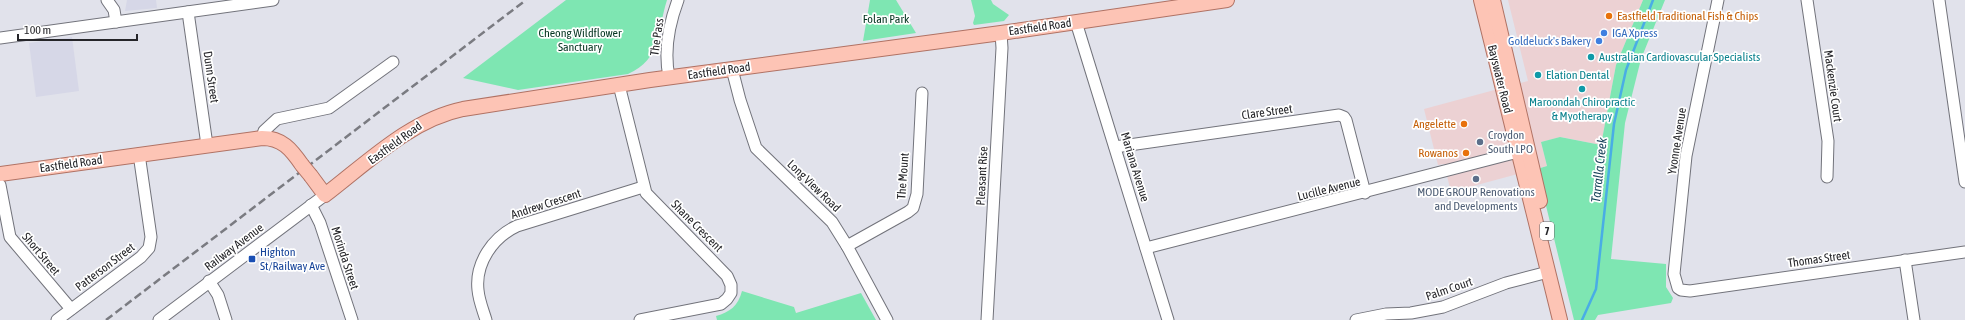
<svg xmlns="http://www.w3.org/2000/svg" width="1965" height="320" font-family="'Asap Condensed',sans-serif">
	<rect width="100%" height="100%" fill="#e1e2eb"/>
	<polygon fill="#ecd1d3" points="1508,0 1643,0 1616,65 1601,145 1561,137 1541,142 1547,166 1451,192 1444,164 1438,165 1424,109 1528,81"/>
	<g fill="#d6d7e7">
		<polygon points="127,0 156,0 157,8 125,11"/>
		<polygon points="72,37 79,91 36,97 29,43"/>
	</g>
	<g fill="#7ee6b2">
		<path d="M566,0H667C657,31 662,59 628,74L518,90L463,78Z"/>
		<polygon points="870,0 896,0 916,33 863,41"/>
		<polygon points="971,0 991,0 993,4 1009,15 1004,21 974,25 973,23 975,16"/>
		<polygon points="1643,0 1665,0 1641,59 1625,123 1611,259 1666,264 1666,287 1673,298 1671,303 1598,315 1595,320 1574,320 1537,169 1547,166 1541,142 1560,137 1601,145 1616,65"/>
		<path d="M742,291L794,307L796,313L861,293L876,320H717L716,316C730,312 738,306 742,291Z"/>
	</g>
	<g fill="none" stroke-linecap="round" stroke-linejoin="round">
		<polyline stroke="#49ade5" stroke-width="2.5" points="1582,320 1596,289 1614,124 1626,70 1653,0"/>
		<defs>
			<g id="minor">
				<polyline points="107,0 114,10 116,22"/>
				<polyline points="1718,0 1686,156 1674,274 1678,288 1681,290 1690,291 1965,252"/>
				<polyline points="1807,0 1828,141 1827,177"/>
				<polyline points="1939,0 1965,182"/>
				<polyline points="188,12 207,145"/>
				<polyline points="1076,22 1168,320"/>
				<polyline points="0,38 273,0"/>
				<polyline points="732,69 740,100 756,148 832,222 847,246 887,320"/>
				<path d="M669,77C664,52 669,24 678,0"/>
				<polyline points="619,85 646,193 727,276 731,285 731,293 727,299 721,304 640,320"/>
				<polyline points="262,138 264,131 277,119 329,108 393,62"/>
				<polyline points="1115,147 1339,115 1344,117 1346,120 1365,193"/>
				<polyline points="0,185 10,237 71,309"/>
				<polyline points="311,205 320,223 352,320"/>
				<polyline points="847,246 908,212 913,208 917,194 922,93"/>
				<polyline points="1146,248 1518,152"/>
				<polyline points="1905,260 1914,320"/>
				<polyline points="209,281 218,295 226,320"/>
				<polyline points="57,320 141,257 149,248 151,237 139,154"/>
				<polyline points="159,320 325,195"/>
				<path d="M486,320C483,310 479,301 478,290C475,263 493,237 517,226L643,187"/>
				<polyline points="987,320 1002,48 1001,33"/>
				<polyline points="1356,320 1386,314 1411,313 1443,307 1506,283 1548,272"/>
			</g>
			<g id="major">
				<polyline points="1481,0 1560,320"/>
				<polyline points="1493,0 1540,201"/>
				<path d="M0,174L262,138C282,138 291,149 302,165"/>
				<path d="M311,176L325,195C367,163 410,120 463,109L650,80L1001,33L1227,0"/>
			</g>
		</defs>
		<use href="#minor" stroke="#72737b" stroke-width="13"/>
		<use href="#major" stroke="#b07264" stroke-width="16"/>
		<use href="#minor" stroke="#fff" stroke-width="11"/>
		<use href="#major" stroke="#fdc4b5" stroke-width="14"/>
		<polyline stroke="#7a7b81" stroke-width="2.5" stroke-dasharray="8 4" stroke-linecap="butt" points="106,320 526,0"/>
		<defs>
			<polyline id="major-bridge" points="302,165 311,176"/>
		</defs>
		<use href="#major-bridge" stroke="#b07264" stroke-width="16" stroke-linecap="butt"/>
		<use href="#major-bridge" stroke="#fdc4b5" stroke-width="14"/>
	</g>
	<g fill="#e8710a" stroke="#fff" stroke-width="1.5">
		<circle cx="1609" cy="16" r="4"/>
		<circle cx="1464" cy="124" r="4"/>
		<circle cx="1466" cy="153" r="4"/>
	</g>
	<g fill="#3f7fe0" stroke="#fff" stroke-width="1.5">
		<circle cx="1604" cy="33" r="4"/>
		<circle cx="1599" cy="41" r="4"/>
	</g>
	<g fill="#0f9aa8" stroke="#fff" stroke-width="1.5">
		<circle cx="1591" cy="57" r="4"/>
		<circle cx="1538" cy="75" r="4"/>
		<circle cx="1582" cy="89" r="4"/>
	</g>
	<g fill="#5c6f8a" stroke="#fff" stroke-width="1.5">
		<circle cx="1480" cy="142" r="4"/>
		<circle cx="1476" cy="179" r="4"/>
	</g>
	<rect fill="#1a4fb4" stroke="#fff" stroke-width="1.5" x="248" y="255" width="8" height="8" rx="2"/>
	<g text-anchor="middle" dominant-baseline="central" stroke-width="3.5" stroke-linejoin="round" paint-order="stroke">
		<rect fill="#fff" stroke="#666669" stroke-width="1" x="1540" y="222" width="14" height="18" rx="3"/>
		<g font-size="11" font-weight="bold" fill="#252529">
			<text x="1547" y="231">7</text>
		</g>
		<g font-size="12" fill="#c56008" stroke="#fff" text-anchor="end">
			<text x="1617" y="16" text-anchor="start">Eastfield Traditional Fish &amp; Chips</text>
			<text x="1456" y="124">Angelette</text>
			<text x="1458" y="153">Rowanos</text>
		</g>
		<g font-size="12" fill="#053521" stroke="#fff">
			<text x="886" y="19">Folan Park</text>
			<text x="580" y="33">Cheong Wildflower<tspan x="580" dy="14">Sanctuary</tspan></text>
		</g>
		<g font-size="12" fill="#252529" stroke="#fff">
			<text transform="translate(1040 27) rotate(-8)">Eastfield Road</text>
			<text transform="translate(657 37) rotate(-82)">The Pass</text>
			<text transform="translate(719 71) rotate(-8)">Eastfield Road</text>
			<text transform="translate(211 77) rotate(82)">Dunn Street</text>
			<text transform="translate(1500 79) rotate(76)">Bayswater Road</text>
			<text transform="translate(1833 86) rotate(82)">Mackenzie Court</text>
			<text transform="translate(1267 112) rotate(-8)">Clare Street</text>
			<text transform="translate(1677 141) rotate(-81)">Yvonne Avenue</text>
			<text transform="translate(395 143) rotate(-36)">Eastfield Road</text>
			<text transform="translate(71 164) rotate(-8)">Eastfield Road</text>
			<text transform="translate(1135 167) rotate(73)">Mariana Avenue</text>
			<text transform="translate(903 176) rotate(-86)">The Mount</text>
			<text transform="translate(982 176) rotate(-87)">Pleasant Rise</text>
			<text transform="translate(814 186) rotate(44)">Long View Road</text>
			<text transform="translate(1329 189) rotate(-14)">Lucille Avenue</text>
			<text transform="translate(546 204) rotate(-18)">Andrew Crescent</text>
			<text transform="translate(697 226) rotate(45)">Shane Crescent</text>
			<text transform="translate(234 247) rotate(-37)">Railway Avenue</text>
			<text transform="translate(41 254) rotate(50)">Short Street</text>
			<text transform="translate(345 258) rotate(72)">Morinda Street</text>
			<text transform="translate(1819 259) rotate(-8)">Thomas Street</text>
			<text transform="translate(105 267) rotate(-37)">Patterson Street</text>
			<text transform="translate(1449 289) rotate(-19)">Palm Court</text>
		</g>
		<g font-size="12" fill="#366cbe" stroke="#fff" text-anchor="start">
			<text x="1612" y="33">IGA Xpress</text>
			<text x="1591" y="41" text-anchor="end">Goldeluck's Bakery</text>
		</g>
		<g font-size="12" fill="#0d838f" stroke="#fff" text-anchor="start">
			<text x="1599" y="57">Australian Cardiovascular Specialists</text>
			<text x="1546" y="75">Elation Dental</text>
			<text x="1582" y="102" text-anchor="middle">Maroondah Chiropractic<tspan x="1582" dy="14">&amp; Myotherapy</tspan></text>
		</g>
		<g font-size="12" fill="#4e5e75" stroke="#fff" text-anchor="start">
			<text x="1488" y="135">Croydon<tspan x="1488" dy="14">South LPO</tspan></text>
			<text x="1476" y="192" text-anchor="middle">MODE GROUP Renovations<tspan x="1476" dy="14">and Developments</tspan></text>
		</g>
		<g font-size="12" fill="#164399" stroke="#fff" text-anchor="start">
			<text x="260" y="252">Highton<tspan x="260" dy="14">St/Railway Ave</tspan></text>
		</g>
		<g font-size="13" font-style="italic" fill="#19435a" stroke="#fff">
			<text transform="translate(1599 170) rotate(-84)">Tarralla Creek</text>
		</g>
	</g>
	<path d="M18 34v6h119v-6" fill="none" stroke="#252529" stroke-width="2"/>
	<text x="24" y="34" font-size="12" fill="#252529" stroke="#ffffff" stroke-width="3" paint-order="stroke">100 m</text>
</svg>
